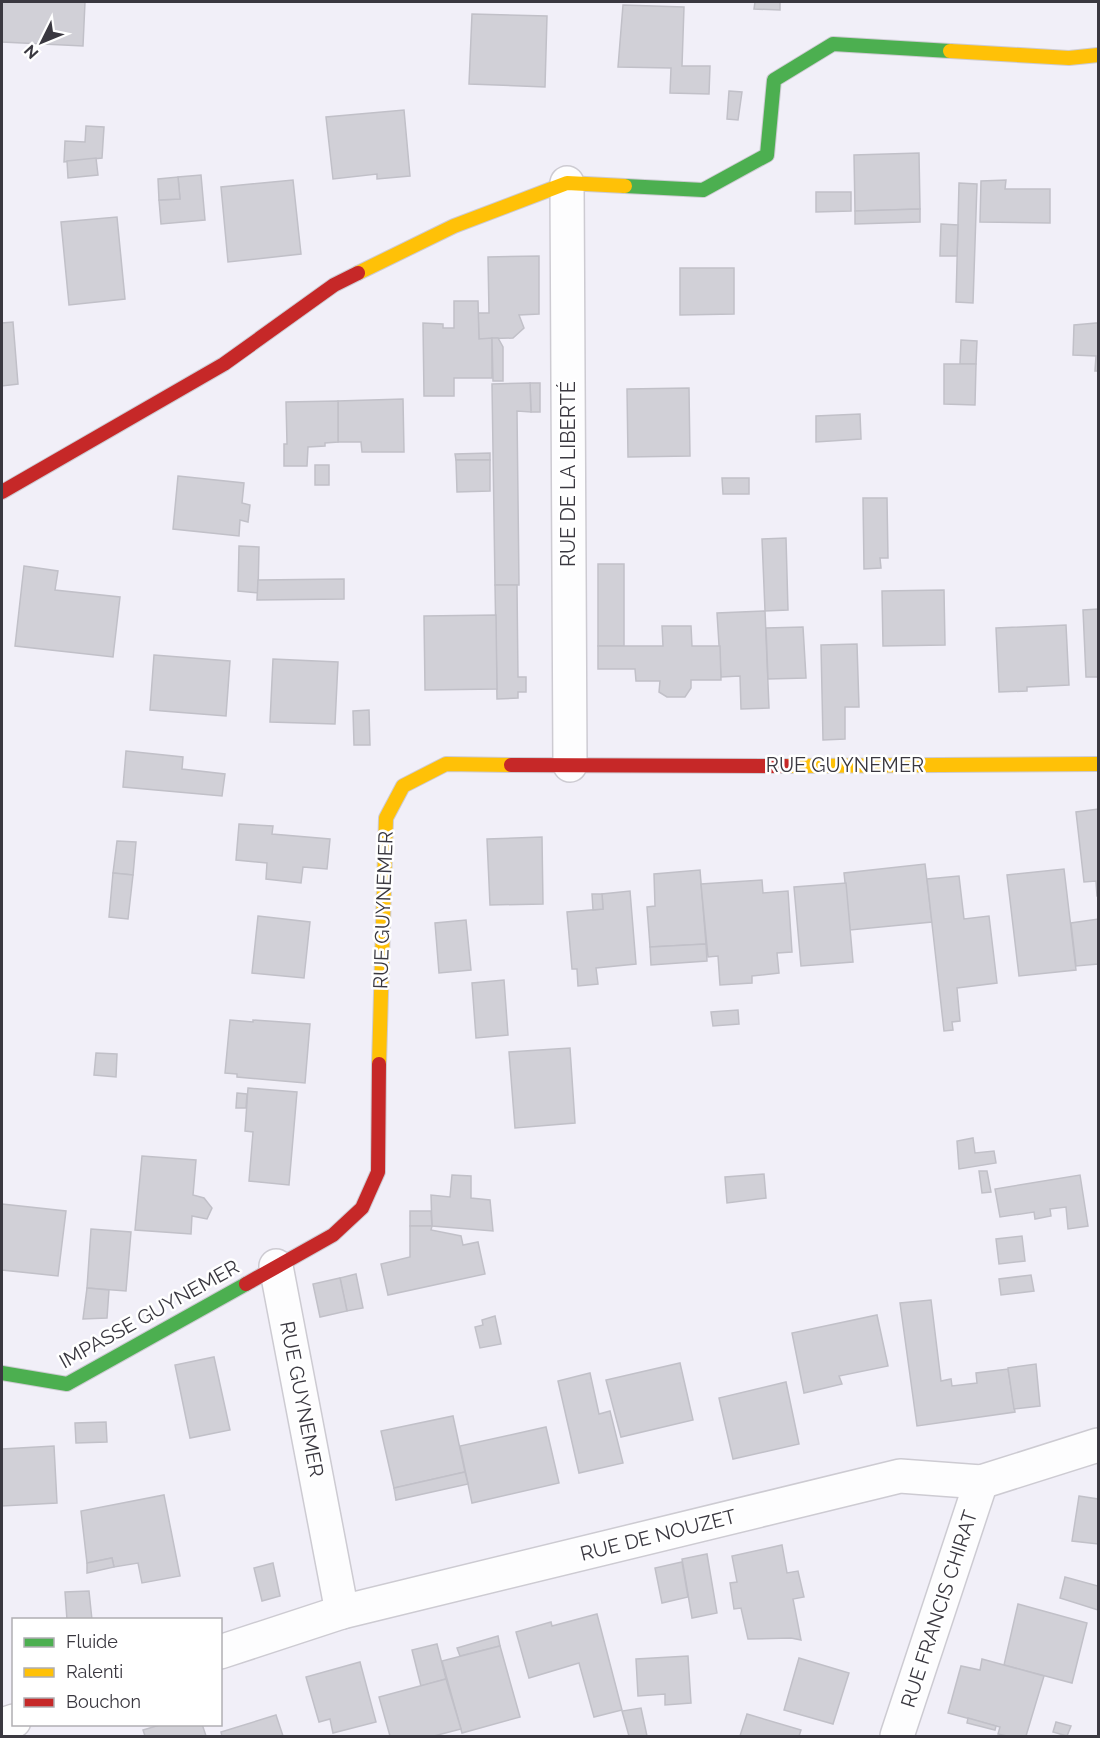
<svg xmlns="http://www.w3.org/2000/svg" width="1100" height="1738" font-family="Raleway,sans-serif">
	<rect width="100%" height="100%" fill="#f1eff8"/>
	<g fill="#d1d0d7" stroke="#c1c0c8" stroke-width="1.5">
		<polygon points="2,2 85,2 83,46 2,42"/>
		<polygon points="755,2 780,2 780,10 754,9"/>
		<polygon points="623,5 684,7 682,66 710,66 709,94 670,93 671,68 618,67"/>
		<polygon points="472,14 547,16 545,87 469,84"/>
		<polygon points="729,91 742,92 738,120 727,119"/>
		<polygon points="404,110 410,176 377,179 377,174 333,179 326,117"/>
		<polygon points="86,126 104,127 102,158 64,162 65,141 85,142"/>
		<polygon points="919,153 920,209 855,211 854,155"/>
		<polygon points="96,158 98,175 68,178 67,161"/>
		<polygon points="201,175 205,220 161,224 159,200 180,199 178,177"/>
		<polygon points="178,177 180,199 159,200 158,179"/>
		<polygon points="293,180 301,254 228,262 221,187"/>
		<polygon points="1006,180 1005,189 1050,189 1050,223 980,222 981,181"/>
		<polygon points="959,183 977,184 973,303 956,302"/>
		<polygon points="816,192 851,192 851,211 816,212"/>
		<polygon points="920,209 920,222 855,224 855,211"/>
		<polygon points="117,217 125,299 69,305 61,222"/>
		<polygon points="941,224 958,225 957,256 940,256"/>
		<polygon points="539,256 539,314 519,315 524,328 513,338 479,339 478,313 489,313 488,257"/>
		<polygon points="680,268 734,268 734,314 680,315"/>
		<polygon points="454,301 478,301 479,339 492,338 492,378 454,378 454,396 424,396 423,323 443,324 443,328 454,328"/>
		<polygon points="13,322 18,384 2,386 2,323"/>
		<polygon points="1096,323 1098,323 1098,371 1095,371 1096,356 1073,355 1074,325"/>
		<polygon points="492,338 498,338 503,347 503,381 493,381"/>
		<polygon points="961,340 977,341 976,364 960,364"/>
		<polygon points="944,364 976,364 975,405 944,404"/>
		<polygon points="530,383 540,383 540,412 531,412"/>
		<polygon points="530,383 531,412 517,411 519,585 495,585 492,384"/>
		<polygon points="689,388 690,456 628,457 627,389"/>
		<polygon points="403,399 404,452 362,452 361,442 338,442 338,401"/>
		<polygon points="338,401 338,442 325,443 325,446 308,447 307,466 284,466 284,444 287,444 286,402"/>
		<polygon points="860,414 861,439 816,442 816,416"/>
		<polygon points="490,453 490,460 456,460 455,454"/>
		<polygon points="456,460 490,460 490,491 457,492"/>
		<rect x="315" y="465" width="14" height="20"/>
		<polygon points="178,476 244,483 242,503 250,505 248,522 240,520 239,536 173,529"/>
		<polygon points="722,478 749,478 749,494 723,494"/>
		<polygon points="863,498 887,498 888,558 880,558 881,568 864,569"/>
		<polygon points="786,538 788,610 765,611 762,539"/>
		<polygon points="239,546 259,547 258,593 238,591"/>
		<rect x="598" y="564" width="26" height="82"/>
		<polygon points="24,566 58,571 55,590 120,597 113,657 15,646"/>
		<polygon points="344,579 344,599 257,600 258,580"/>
		<polygon points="495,585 517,585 518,677 526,677 526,692 518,692 518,698 497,699"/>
		<polygon points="944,590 945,645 883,646 882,591"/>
		<polygon points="1098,609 1098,677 1086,677 1083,610"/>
		<polygon points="765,611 769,708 741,709 740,676 721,677 717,613"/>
		<polygon points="496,615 497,689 425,690 424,616"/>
		<polygon points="1066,625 1069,685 1027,687 1027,691 999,692 996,628"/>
		<polygon points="662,626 691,626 692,646 720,646 721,680 691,680 691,688 685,697 667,697 659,692 660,681 636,681 635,669 598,669 598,646 663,646"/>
		<polygon points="803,627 806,678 768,679 766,628"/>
		<polygon points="857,644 859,707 845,707 845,739 823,740 821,645"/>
		<polygon points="154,655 230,661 226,716 150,710"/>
		<polygon points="273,659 338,662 335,724 270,722"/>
		<polygon points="369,710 370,745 354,745 353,711"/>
		<polygon points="126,751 183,757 182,769 225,774 222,796 123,787"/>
		<polygon points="1098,809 1098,896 1097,896 1096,881 1084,882 1076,812"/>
		<polygon points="239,824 273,826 272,834 330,839 327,869 303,867 301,883 266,879 267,863 236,860"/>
		<polygon points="542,837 543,904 490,905 487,839"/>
		<polygon points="117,841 136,842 133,875 113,873"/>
		<polygon points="925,864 932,922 850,930 844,873"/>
		<polygon points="1064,869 1076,970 1019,976 1007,875"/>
		<polygon points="700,870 706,944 650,947 647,907 655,906 654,874"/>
		<polygon points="113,873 133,875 128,919 109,917"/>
		<polygon points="959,876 964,919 989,916 997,983 957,988 960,1021 952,1022 953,1030 944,1031 927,879"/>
		<polygon points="762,880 763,893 788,891 792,952 777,953 779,973 752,976 752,983 720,985 718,956 708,957 701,884"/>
		<polygon points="846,883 853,962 801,966 794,887"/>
		<polygon points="630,891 636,964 596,968 598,984 578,986 577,969 572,969 567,912 603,909 602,894"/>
		<polygon points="592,894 602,894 603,909 593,910"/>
		<polygon points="258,916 310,922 304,978 252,973"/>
		<polygon points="1098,919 1098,964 1076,966 1071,923"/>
		<polygon points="466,920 471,970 439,973 435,923"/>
		<polygon points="706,944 707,961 651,965 650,947"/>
		<polygon points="504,980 508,1035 476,1038 472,983"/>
		<polygon points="738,1010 739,1024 713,1026 711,1012"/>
		<polygon points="230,1020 253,1022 253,1020 310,1024 305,1083 237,1077 237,1074 225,1073"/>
		<polygon points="570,1048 575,1123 515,1128 509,1052"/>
		<polygon points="96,1053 117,1054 116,1077 94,1075"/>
		<polygon points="248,1088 297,1092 289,1185 249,1181 253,1132 245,1131"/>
		<polygon points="237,1093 247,1094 246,1108 236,1108"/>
		<polygon points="973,1138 975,1153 994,1151 996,1163 959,1169 957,1141"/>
		<polygon points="142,1156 196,1160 193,1195 204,1198 212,1208 207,1219 192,1216 191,1234 135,1230"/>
		<polygon points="979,1171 987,1171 991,1192 982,1193"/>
		<polygon points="764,1174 766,1198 727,1203 725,1177"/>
		<polygon points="452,1175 471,1176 471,1198 490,1200 493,1231 432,1226 431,1195 450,1197"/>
		<polygon points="1080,1175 1088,1226 1068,1229 1066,1207 1050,1209 1051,1216 1035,1219 1034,1212 1000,1217 995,1189"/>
		<polygon points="2,1204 66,1211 58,1276 2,1270"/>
		<polygon points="410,1211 431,1211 432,1226 410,1226"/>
		<polygon points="410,1226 432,1226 431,1230 461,1236 463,1245 478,1242 485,1274 388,1295 381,1264 410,1257"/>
		<polygon points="91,1229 131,1232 126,1291 87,1288"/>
		<polygon points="1022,1236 1025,1261 999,1264 996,1239"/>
		<polygon points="356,1274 363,1308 347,1311 340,1278"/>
		<polygon points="1031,1275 1034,1291 1001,1295 999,1279"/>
		<polygon points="340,1278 347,1311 320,1317 313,1284"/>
		<polygon points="87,1288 109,1290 107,1318 83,1319"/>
		<polygon points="931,1300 941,1381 951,1379 952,1386 977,1383 976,1373 1008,1369 1015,1412 917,1426 900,1303"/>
		<polygon points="877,1315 888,1366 839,1376 842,1384 804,1393 792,1333"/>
		<polygon points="495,1316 501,1344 480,1348 475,1327 483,1325 482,1320"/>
		<polygon points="214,1357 230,1430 190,1438 175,1365"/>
		<polygon points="680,1363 693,1420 621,1437 606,1380"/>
		<polygon points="1036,1364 1040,1406 1014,1409 1008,1368"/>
		<polygon points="590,1373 599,1414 610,1411 623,1463 579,1473 558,1381"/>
		<polygon points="786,1382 799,1444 733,1459 719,1398"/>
		<polygon points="453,1416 465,1472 394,1488 381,1431"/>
		<polygon points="106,1422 107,1442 76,1443 75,1423"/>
		<polygon points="546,1427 559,1483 472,1503 460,1446"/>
		<polygon points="54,1446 57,1503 2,1506 2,1449"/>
		<polygon points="465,1472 468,1484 396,1500 394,1488"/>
		<polygon points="164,1495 180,1576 142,1583 138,1563 114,1567 112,1558 87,1563 81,1511"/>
		<polygon points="1079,1496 1098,1499 1098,1544 1072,1541"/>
		<polygon points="782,1545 787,1573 798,1571 804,1597 793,1599 801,1640 791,1638 748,1639 741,1608 734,1609 730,1583 737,1582 732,1556"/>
		<polygon points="707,1554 717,1613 692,1618 682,1559"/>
		<polygon points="112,1558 114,1567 87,1573 87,1563"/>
		<polygon points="682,1562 688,1597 662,1603 655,1568"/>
		<polygon points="273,1563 280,1596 262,1601 254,1568"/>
		<polygon points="1065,1577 1098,1586 1098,1610 1060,1598"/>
		<polygon points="89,1591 92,1620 67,1620 65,1592"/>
		<polygon points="1018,1604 1087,1623 1072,1683 1004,1665"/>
		<polygon points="597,1614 622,1710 594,1717 579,1663 529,1678 516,1632 551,1622 552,1626"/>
		<polygon points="498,1636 500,1646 460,1656 457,1648"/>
		<polygon points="437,1644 446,1679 421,1686 412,1650"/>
		<polygon points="500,1646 520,1717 462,1733 442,1661"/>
		<polygon points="688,1656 691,1703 665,1705 665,1694 638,1696 636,1659"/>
		<polygon points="799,1658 849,1673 833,1724 784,1710"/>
		<polygon points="982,1659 1044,1676 1026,1736 1007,1736 998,1734 1000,1727 948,1713 961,1666 980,1670"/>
		<polygon points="360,1662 376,1722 333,1733 330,1719 319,1722 306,1677"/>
		<polygon points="446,1679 461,1729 434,1736 390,1736 379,1697"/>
		<polygon points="641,1708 647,1736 629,1736 622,1711"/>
		<polygon points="747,1714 801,1730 799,1736 740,1736"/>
		<polygon points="276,1715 283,1736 222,1736 221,1732"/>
		<polygon points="968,1718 996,1726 995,1730 967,1723"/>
		<polygon points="1056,1722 1071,1726 1067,1736 1053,1732"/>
		<polygon points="163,1724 202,1724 206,1736 145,1736 143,1730"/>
	</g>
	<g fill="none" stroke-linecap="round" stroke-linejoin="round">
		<defs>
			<g id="street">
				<polyline points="567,183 570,765"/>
				<polyline points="276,1266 342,1612"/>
				<polyline points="220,1652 342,1612 900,1476 981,1482 1098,1445"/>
				<polyline points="2,1725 14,1721"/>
				<polyline points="897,1736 981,1482"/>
			</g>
			<g id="fast">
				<polyline points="625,186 703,190 767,155 774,80 833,44 950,51"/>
				<polyline points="2,1373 67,1384 246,1284"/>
			</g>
			<g id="slow">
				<polyline points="950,51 1069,58 1098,55"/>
				<polyline points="358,273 454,226 567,183 625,186"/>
				<polyline points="786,766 1098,764"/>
				<polyline points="379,1064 386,818 403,786 446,764 511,765"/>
			</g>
			<g id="jam">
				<polyline points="2,492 224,364 334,285 358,273"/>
				<polyline points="511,765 786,766"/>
				<polyline points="246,1284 333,1235 362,1208 378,1172 379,1064"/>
			</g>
		</defs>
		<use href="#street" stroke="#cdcbd2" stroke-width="36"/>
		<use href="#fast" stroke="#cdcbd2" stroke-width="16"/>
		<use href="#slow" stroke="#cdcbd2" stroke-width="16"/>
		<use href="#jam" stroke="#cdcbd2" stroke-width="16"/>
		<use href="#street" stroke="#fdfdfe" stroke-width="33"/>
		<use href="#fast" stroke="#4caf50" stroke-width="14"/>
		<use href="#slow" stroke="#ffc107" stroke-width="14"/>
		<use href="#jam" stroke="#c62828" stroke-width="14"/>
	</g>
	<g text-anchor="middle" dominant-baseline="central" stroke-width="5" stroke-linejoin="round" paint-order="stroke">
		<g font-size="20" fill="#3a3840" stroke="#fff">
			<text transform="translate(568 474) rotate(-90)">RUE DE LA LIBERTÉ</text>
			<text x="845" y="765">RUE GUYNEMER</text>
			<text transform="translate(383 910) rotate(-88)">RUE GUYNEMER</text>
			<text transform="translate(149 1314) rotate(-29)">IMPASSE GUYNEMER</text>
			<text transform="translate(302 1399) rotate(79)">RUE GUYNEMER</text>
			<text transform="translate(658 1535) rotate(-14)">RUE DE NOUZET</text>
			<text transform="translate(939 1609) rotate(-72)">RUE FRANCIS CHIRAT</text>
		</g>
	</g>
	<rect width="1100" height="1738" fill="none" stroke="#3a3840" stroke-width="6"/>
	<rect x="12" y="1618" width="210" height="108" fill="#ffffff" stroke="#b0afb3" stroke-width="1.5"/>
	<rect x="24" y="1638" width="30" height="9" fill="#4caf50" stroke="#b0afb3" stroke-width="1.5"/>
	<text x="66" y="1648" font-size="18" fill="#3a3840">Fluide</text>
	<rect x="24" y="1668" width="30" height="9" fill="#ffc107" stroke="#b0afb3" stroke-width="1.5"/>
	<text x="66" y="1678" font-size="18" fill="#3a3840">Ralenti</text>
	<rect x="24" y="1698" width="30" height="9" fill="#c62828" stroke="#b0afb3" stroke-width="1.5"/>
	<text x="66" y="1708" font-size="18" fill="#3a3840">Bouchon</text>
	<g transform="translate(42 42) rotate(227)" stroke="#ffffff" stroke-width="4.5" paint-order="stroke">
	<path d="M0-4.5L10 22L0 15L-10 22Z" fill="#3a3840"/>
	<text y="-9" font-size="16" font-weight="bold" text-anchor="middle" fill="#3a3840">N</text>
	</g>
</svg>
